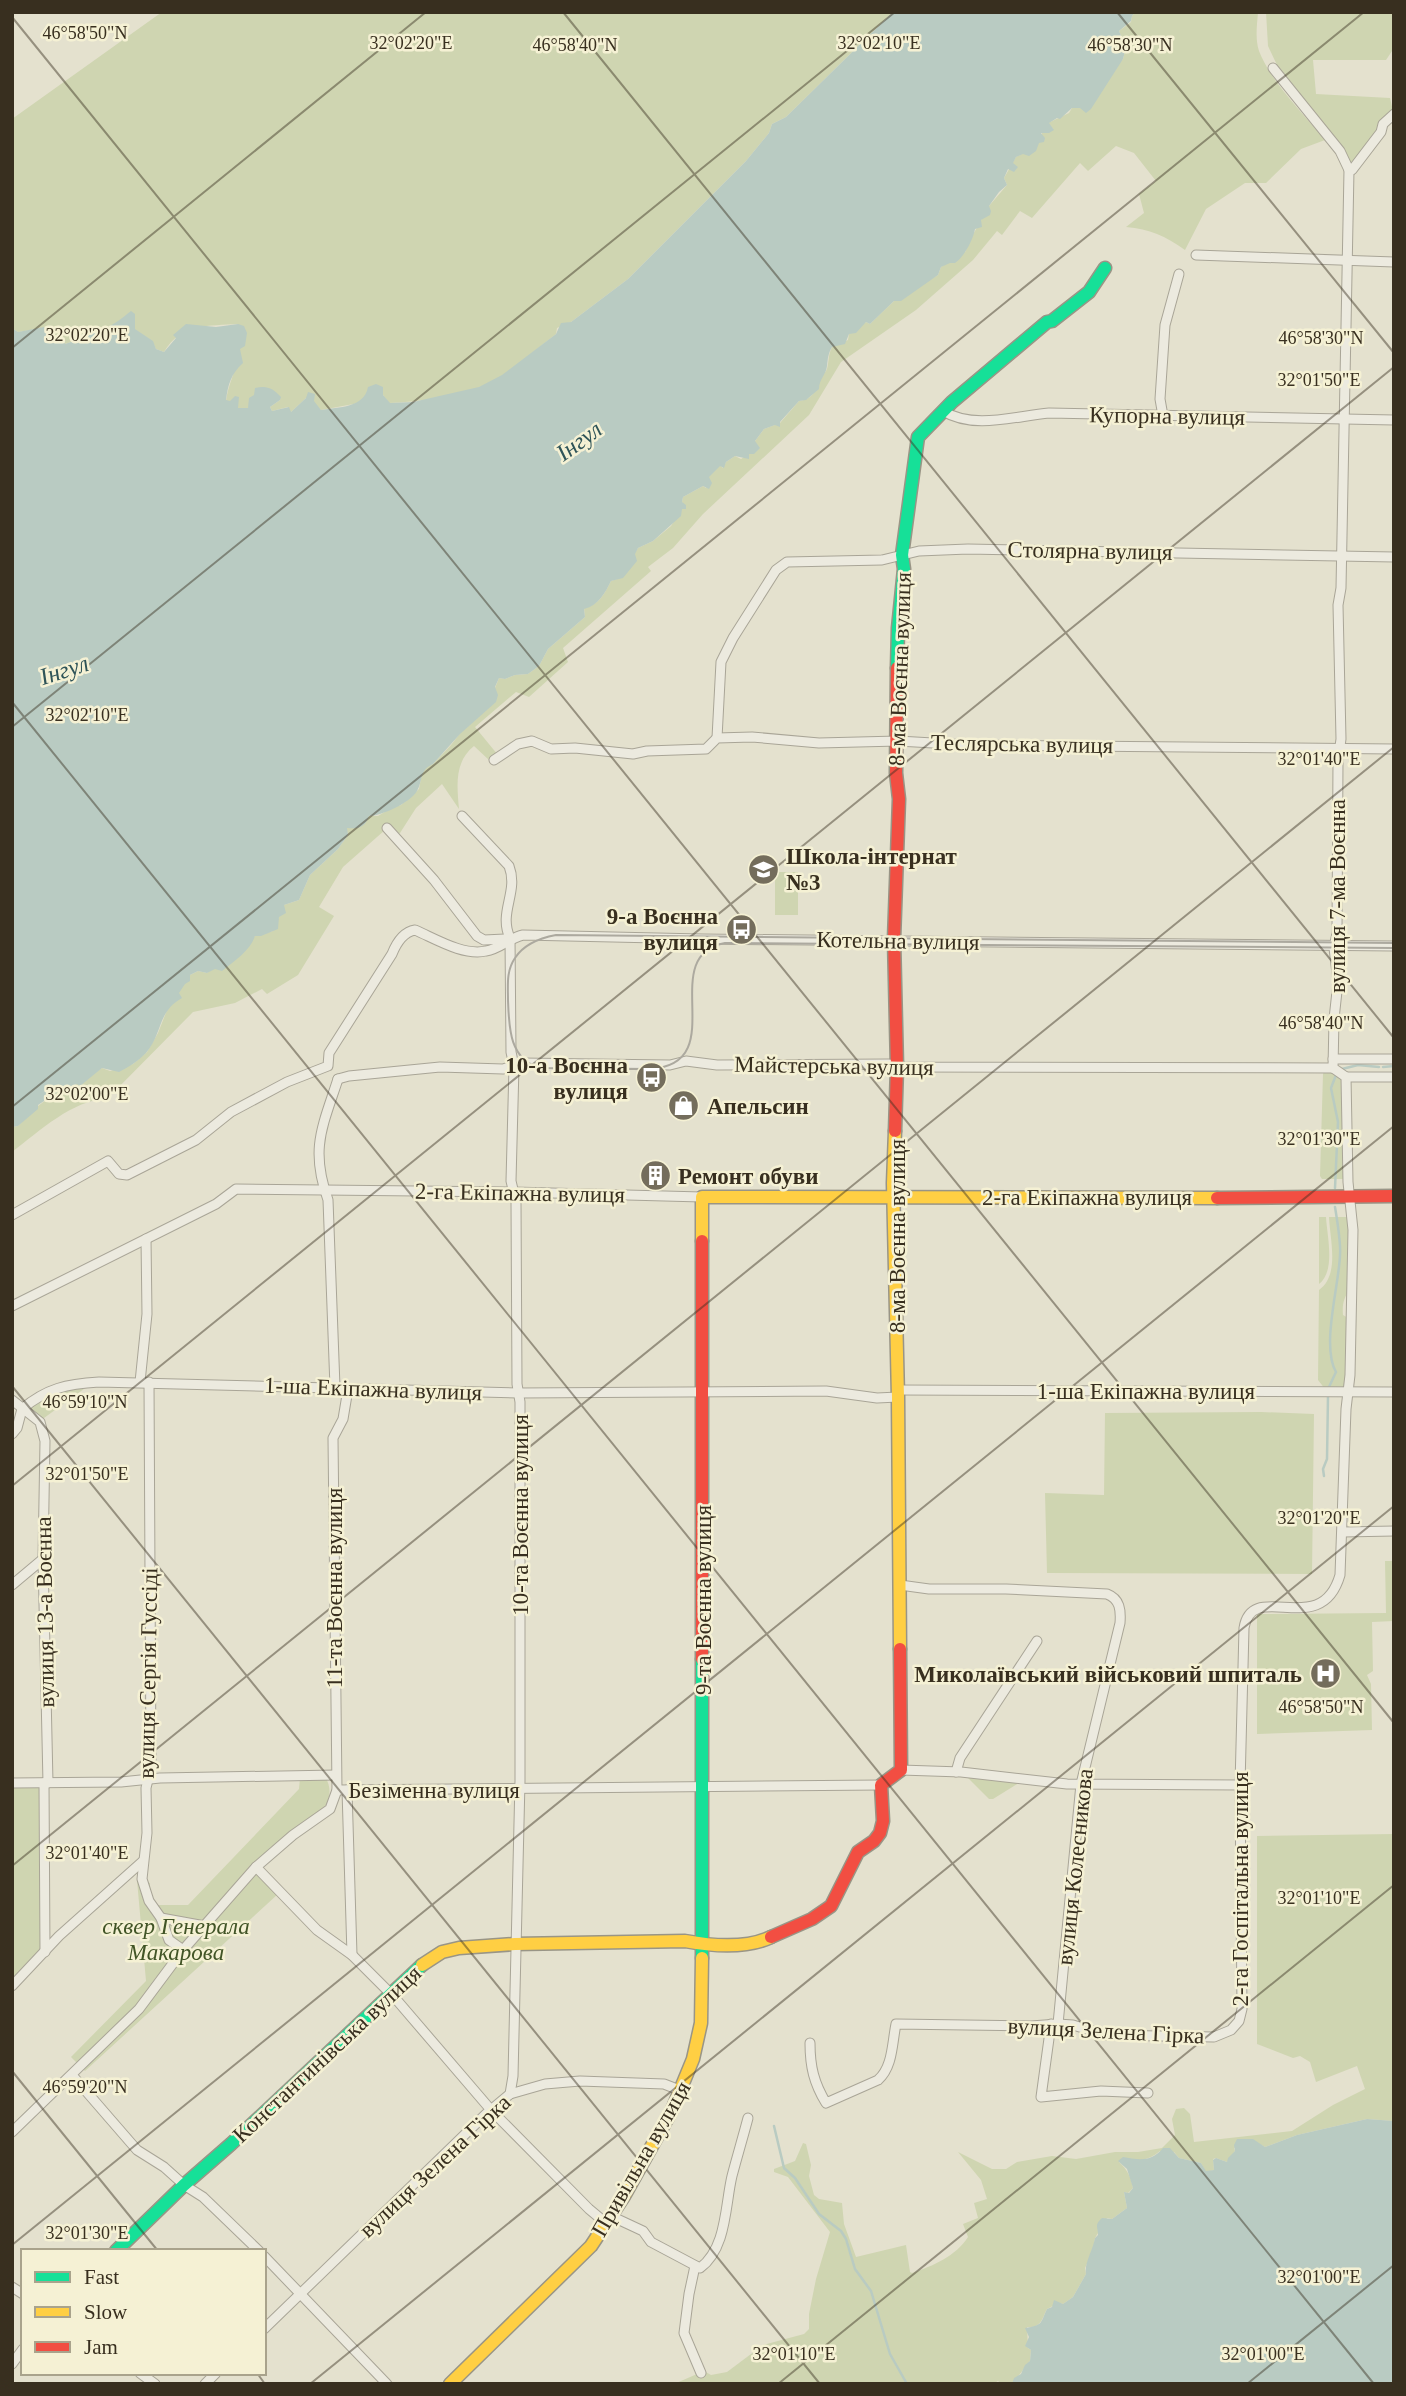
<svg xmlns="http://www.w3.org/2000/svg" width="1406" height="2396" font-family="Georgia,serif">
	<rect width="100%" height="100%" fill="#e4e1ce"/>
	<g fill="#cfd5b1">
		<path d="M162,12H893L786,117L772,124L769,133L746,161L628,279L571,322L557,328L556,334C532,352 508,376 480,387C456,397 416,402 389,403L383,395L366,396L359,403L321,410L306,398L290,413L288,407L272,411L270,407L280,400L255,396L248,408H237L230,401H226C228,384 237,369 239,352C240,343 238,333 238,324C209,326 181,323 164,352L156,349L152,341L134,329L135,322L127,315C115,328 98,331 81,335L80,339L65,344L63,339L52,335L44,328L18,332L12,328V119Z"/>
		<path d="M1135,12H1258C1257,25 1255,39 1259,51C1271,82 1304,114 1325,140L1301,149L1266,183H1245L1206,209L1185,250C1165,236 1150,229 1126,227L1144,213L1139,194L1156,181L1134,153L1116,146L1088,171L1080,163L1032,218L1020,211L1002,235L997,231L973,260L916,310L841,362L809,415L703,514L673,548L648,567L651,571L563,648L568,662L529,697L516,692L475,727L498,755L490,761L474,746C454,762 457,786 459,809L442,784L416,808L400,833L393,839L385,830L343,867L319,907L334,916L298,975L267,994L262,989L235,1003L193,1012L108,1098C71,1101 41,1130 12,1152V1127L18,1126L38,1106L59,1090L65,1091L102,1068L110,1071L133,1064L147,1052L158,1033L169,1005L190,975L198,971L207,973L255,936L273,931L284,905L299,900L310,875L338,849L348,835L346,828L369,816H378L391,808L401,805L419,789L422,773L427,766L433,764L451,745L495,688L499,678L505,679L515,675L528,674L539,666L548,649L585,617L584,608C599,605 605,593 611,581L617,579L638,548L653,541L671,526L682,508L685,509L682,502L683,497L703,486L706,488L708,477L720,465L723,468L726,462L735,456L741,459L749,454L755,441L764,429L780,423L799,401C814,399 815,390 820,378C822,375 826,372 827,369C829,361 828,355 832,347L848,340L849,334L866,322L870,324L894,301L938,275L941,267L966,251V247L989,206L1007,185L1004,178L1016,157L1037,146L1043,131L1053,129L1048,123L1069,113L1072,108H1080L1123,59L1126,47L1119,31L1131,22L1132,16Z"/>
		<polygon points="1266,12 1394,12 1394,48 1386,60 1313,60 1316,94 1390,98 1393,111 1354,164 1350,163 1344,148 1277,65 1268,46"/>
		<rect x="775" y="872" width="23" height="43"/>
		<polygon points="1325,1070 1333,1070 1343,1082 1344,1179 1322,1179 1320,1176 1323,1074"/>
		<path d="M1319,1217H1326C1327,1236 1336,1271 1319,1284Z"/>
		<path d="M1329,1217H1348L1350,1289C1344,1297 1342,1304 1343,1315L1348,1318L1347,1382L1342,1388L1325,1389L1318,1380L1319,1290C1340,1275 1330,1240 1329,1217Z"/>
		<polygon points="88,1386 44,1418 40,1419 32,1411 31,1406 51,1393"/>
		<polygon points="1261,1412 1314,1414 1312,1574 1047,1573 1045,1493 1104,1495 1105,1413"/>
		<polygon points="1385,1561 1394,1561 1394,1621 1372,1622 1373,1671 1367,1675 1371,1684 1372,1730 1257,1734 1257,1614 1386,1613"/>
		<polygon points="966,1776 1019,1783 993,1799 989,1799"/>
		<path d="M300,1778H326C331,1788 331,1798 324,1808L270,1848L252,1866L278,1894L85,2071L71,2057L146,1981L137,1880L150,1883V1895L157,1905H188L299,1789Z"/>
		<polygon points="12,1786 39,1787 42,1792 43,1942 38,1956 12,1982"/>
		<path d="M1394,1834V2121L1367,2119L1297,2135L1265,2147L1254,2141L1234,2148L1235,2151L1227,2162L1216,2158L1213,2159L1214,2170L1206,2172L1201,2163L1179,2158L1174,2152L1160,2151C1148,2162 1133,2161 1119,2162C1127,2169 1131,2177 1133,2188L1128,2193L1124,2192L1127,2208L1112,2219L1107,2218L1095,2238L1093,2251L1085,2268L1086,2274L1073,2297L1063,2304L1059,2303L1047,2309C1042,2318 1042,2328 1027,2327L1028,2348L1031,2350L1030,2361L1012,2384H1001L998,2381L993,2384H674L704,2371L711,2375L727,2372L763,2345L804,2334L809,2329V2314L816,2279L830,2232L788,2177L774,2172V2169L795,2161L803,2143L806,2144L811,2165L809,2176L814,2195L819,2199L842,2203L844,2224L856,2257L906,2245L910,2272L912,2273C933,2266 956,2256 968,2237L963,2224L978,2218L974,2203L987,2199L981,2180L958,2152L992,2169H1006L1017,2162L1052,2156L1076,2159L1115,2152H1138L1162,2148L1175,2135L1172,2119L1176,2109L1184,2108L1190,2114L1194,2142L1292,2131L1333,2105L1365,2089L1357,2066L1316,2082L1310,2062L1300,2056L1293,2058L1257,2044V1836Z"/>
	</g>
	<g fill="#b9cbc2">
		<path d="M893,12H1135L1132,16L1131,21L1119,31L1126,47L1123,59L1091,109L1086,113L1080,108H1072L1060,119L1057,118L1049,123L1054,130L1049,133H1041L1045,138L1044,142L1039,143L1036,151L1029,156L1023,154L1016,157L1013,163L1018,167L1014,172L1008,169L1004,178L1007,185L999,192L989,206L991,211L990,215L981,220L982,227L975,229C973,240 964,257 955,263H950L941,267L938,275L901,301H894L870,324L866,322L856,333L849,334L845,344L832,347C828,354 828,358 827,366C826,375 819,379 819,389L806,400L799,401L780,422V427L775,425L764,429L755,441L760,448L754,454H749V459L735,456L726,462L724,468L720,466L709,477L712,483L709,489L703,486L683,497L682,502L686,505V509H682L681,516L653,541L638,548L635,554L637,561L623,578L611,581C605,593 599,605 584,609L585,617L548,649L539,666L528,674L515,675L505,679L499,678L495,687L498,695L496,702L460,734L433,764C419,770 423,781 417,791C410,803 381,816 369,816C365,828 358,829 347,828L348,835L338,849L310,875L299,900L284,905L286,913L279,917L278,929L261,936H255C250,951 234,961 222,971L215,969L207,973L198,971L190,975V981L185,984L179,993L182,998C157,1012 163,1033 146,1053C138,1061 129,1067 119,1072L102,1068L80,1086L77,1084L65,1091H59L38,1105V1109L18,1126L12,1127V328L18,332L44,327L52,335L63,339L65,344L80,339L81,335C107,329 111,327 131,311L135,314V329L153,341L156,349L164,352L176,338L173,335L186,324L216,327L238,324L244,326L247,333L245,346L240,349L243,363C231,374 228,384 226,400L230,401L235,396L239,397L238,408H248L249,398L254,395L255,388C267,385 273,388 281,397L280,400L270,407L272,411L289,407L291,412L306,398L308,392L315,394L314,401L321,410C339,407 364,408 368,387L376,384L383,387V395L390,403L413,402L479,387L502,375L556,334L561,323L571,322L628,279L746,161L769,133L772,124L786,117Z"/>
		<path d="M1367,2119L1394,2121V2384H1012L1014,2378L1021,2374L1025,2365L1030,2361L1031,2350L1025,2346L1029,2337L1025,2328C1044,2325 1040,2323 1047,2309L1052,2307L1054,2300L1063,2304L1073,2297L1086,2274C1084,2263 1093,2250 1095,2238L1098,2235C1098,2227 1094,2225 1102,2218L1112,2219L1127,2208L1124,2192L1129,2193L1133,2188L1127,2169L1118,2161L1123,2157C1139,2160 1152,2162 1163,2148H1170L1179,2158L1201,2163L1206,2171L1214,2170L1213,2160L1216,2158L1227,2162L1228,2158L1235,2151L1234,2145L1237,2139H1253L1265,2147L1297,2135Z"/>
	</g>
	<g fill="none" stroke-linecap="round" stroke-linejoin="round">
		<g stroke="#b9cbc2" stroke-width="2.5">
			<polyline points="1383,1067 1394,1066"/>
			<polyline points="1342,1069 1358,1065 1379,1067"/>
			<polyline points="1335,1188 1338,1122 1331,1088 1336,1075"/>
			<path d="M1329,1387L1336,1372C1321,1346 1339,1286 1340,1255C1341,1243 1337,1219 1335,1207"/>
			<polyline points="1324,1476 1323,1469 1327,1459 1328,1396"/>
			<polyline points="774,2126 784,2168 795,2178 819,2214 841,2231 846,2239 855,2269 871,2291 890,2354 907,2384"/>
		</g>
		<defs>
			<g id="street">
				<polyline points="1349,170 1352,170 1381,132 1383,124 1394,114"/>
				<polyline points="1196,255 1394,262"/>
				<path d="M943,411C974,430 1015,416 1049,413L1394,420"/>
				<polyline points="1163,416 1160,399 1165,325 1179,274"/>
				<polyline points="717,738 721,662 733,638 776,570 787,562 882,560 919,551 968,549 1394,557"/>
				<polyline points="494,760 518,744 532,741 551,749 575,748 633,754 647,751 706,749 717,738 752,737 819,743 898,741 968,745 1394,749"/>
				<path d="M462,816L509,866C519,892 498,912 510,938L511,1052L514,1066L511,1181L516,1202L517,1384L520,1402V1781L513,2076L510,2094"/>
				<polyline points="387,828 434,880 477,936 484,940 505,939"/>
				<polyline points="1333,1059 1394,1059"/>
				<polyline points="1346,1077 1394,1077"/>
				<polyline points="338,1079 349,1076 440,1067 503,1069 522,1063 670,1065 686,1061 717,1065 889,1064 897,1067 1333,1068"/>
				<path d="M12,1215L108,1161L119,1174L127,1175L196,1140L231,1112L287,1082L328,1066L329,1053L392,954C396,944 403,932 415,930C436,939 463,956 486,951C500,949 509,938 523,935L702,939L1394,946"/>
				<polyline points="12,1306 216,1204 236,1189 514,1192 702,1197"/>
				<polyline points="140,1382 147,1314 146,1239"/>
				<polyline points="149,1382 151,1767 146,1788 147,1833 142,1879 149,1901 161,1918 169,1940 183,1950"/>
				<path d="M335,1387L328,1200C310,1149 322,1128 338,1079"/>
				<polyline points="898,1390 1394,1392"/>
				<polyline points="12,1400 40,1422 45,1441 43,1559 48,1783"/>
				<path d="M22,1409C47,1388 67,1384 99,1382L519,1393L826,1391L877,1398L898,1397"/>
				<polyline points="12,1434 17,1428 22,1409"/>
				<polyline points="1343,1532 1394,1531"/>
				<polyline points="12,1585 43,1559"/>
				<path d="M900,1585L929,1589H1006L1107,1594C1120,1599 1121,1610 1120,1623L1081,1784L1058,2024"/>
				<polyline points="901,1770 961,1772 1067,1784 1240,1785"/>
				<polyline points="956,1772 960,1758 1037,1641"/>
				<polyline points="12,1783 121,1782 160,1778 336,1775"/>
				<polyline points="44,1783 45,1952"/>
				<polyline points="337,1790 881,1785"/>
				<polyline points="347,1790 352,1955"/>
				<polyline points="256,1867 317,1930 352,1955 395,1998 491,2110 589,2209 607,2224"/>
				<polyline points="161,1918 205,1926"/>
				<polyline points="12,1986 59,1936 143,1861"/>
				<polyline points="1051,2024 1041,2097 1101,2091 1148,2093"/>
				<path d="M810,2043C810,2067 814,2083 826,2103L878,2080C893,2067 892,2043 896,2024L1031,2026L1058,2024L1073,2025L1106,2035L1214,2037L1231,2030L1239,2021L1242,2009L1240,1785L1244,1628C1252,1578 1321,1641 1340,1575L1346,1409L1350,1375L1353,1230L1348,1182L1346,1077L1333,1068L1334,1019L1338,982L1334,948L1337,933L1338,761L1341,739L1338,605L1341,588L1349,170L1340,151L1273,68"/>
				<polyline points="72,2075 137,2150 164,2167 184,2185 203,2197 259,2251"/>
				<polyline points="12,2132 139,2009 183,1950 256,1867 293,1835 330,1809 337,1790 333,1438 343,1419 348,1389"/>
				<path d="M613,2217L643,2231L651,2242L700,2268C727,2248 725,2205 732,2176C737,2157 743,2137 748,2118"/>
				<polyline points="264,2256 387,2384"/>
				<polyline points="695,2266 689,2294 684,2333 701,2373"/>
				<polyline points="12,2287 23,2294"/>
				<polyline points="264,2329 486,2114 510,2094 545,2084 580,2081 664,2084 682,2091"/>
				<polyline points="12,2364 23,2349"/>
				<polyline points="140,2373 155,2384"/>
				<polyline points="205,2384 216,2373"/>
			</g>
			<g id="fast">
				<polyline points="897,668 898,628 904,569 902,555 918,437 952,402 1047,322 1052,321 1089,292 1105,268"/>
				<polyline points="702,1659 702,1958"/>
				<polyline points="116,2251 184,2185 231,2144 422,1965"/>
			</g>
			<g id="slow">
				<polyline points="895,1131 893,1183 898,1397 900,1649"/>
				<polyline points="702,1241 702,1197 1217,1198"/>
				<path d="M422,1965L442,1952L459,1948L515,1944L685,1941C712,1946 746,1949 771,1937"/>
				<polyline points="450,2384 591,2246 624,2196 672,2110 693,2059 701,2023 702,1958"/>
			</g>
			<g id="jam">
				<polyline points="895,1131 897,1067 894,939 899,799 896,773 897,668"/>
				<polyline points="1217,1198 1394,1196"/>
				<polyline points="702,1241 702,1659"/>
				<polyline points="771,1937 812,1919 831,1906 858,1852 874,1841 880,1833 883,1821 881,1785 901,1770 900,1649"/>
			</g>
		</defs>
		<use href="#street" stroke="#a9a597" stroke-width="11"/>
		<use href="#fast" stroke="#999586" stroke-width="15"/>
		<use href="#slow" stroke="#999586" stroke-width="15"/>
		<use href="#jam" stroke="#999586" stroke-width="15"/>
		<use href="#street" stroke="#eceadf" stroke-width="9"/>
		<use href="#fast" stroke="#16e098" stroke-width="12"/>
		<use href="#slow" stroke="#ffcf43" stroke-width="12"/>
		<use href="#jam" stroke="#f24e42" stroke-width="12"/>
		<path stroke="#aca99f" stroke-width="2" d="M1394,943L556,935C540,938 524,944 515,958C506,971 508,986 508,1000C509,1027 509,1059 540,1068L650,1069C734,1064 654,956 725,943L1394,948"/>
	</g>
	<path fill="none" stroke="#382f1f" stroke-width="2" stroke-opacity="0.45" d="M563,12L1394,1038M1117,12L1394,353M12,17L1394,1723M12,348L426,12M12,702L1374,2384M12,727L895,12M12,1107L1364,12M12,1386L820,2384M12,1486L1394,367M12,1866L1394,747M12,2071L158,2251M12,2245L1394,1126M257,2373L265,2384M310,2384L1394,1506M778,2384L1394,1885M1247,2384L1394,2265"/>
	<defs>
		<symbol id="school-disc" viewBox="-11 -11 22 22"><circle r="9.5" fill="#746d5c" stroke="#f5f1d4"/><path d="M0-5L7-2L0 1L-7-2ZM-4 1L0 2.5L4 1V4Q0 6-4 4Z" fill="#fff"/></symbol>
		<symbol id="bus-disc" viewBox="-11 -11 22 22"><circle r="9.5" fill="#746d5c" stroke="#f5f1d4"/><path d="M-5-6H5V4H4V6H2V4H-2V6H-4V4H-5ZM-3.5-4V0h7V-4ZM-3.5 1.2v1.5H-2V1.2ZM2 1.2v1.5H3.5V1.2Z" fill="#fff"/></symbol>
		<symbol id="shop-disc" viewBox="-11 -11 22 22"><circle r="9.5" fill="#746d5c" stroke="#f5f1d4"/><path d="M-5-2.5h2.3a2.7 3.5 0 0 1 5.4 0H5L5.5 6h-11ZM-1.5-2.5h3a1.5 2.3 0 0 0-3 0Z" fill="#fff"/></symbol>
		<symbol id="building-disc" viewBox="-11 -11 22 22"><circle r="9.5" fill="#746d5c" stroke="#f5f1d4"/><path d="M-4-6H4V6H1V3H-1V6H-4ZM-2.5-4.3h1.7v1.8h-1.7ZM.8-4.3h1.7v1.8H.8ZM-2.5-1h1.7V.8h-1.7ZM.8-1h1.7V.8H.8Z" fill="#fff"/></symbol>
		<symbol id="hospital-disc" viewBox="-11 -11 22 22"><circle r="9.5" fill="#746d5c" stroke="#f5f1d4"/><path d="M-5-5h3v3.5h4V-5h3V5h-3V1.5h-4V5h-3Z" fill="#fff"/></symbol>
	</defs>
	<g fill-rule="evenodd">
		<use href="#school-disc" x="746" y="852" width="35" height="35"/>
		<use href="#bus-disc" x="724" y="912" width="35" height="35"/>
		<use href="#bus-disc" x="634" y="1060" width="35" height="35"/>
		<use href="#shop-disc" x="666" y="1088" width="35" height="35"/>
		<use href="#building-disc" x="638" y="1158" width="35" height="35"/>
		<use href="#hospital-disc" x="1308" y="1656" width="35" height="35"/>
	</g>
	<g text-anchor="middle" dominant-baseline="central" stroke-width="5" stroke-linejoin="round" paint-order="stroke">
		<g font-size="23" fill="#382f1f" stroke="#f5f1d4">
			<text transform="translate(1167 416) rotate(1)">Купорна вулиця</text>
			<text transform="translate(1090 551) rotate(1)">Столярна вулиця</text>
			<text transform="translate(900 669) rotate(-88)">8-ма Воєнна вулиця</text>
			<text transform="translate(1022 744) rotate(1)">Теслярська вулиця</text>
			<text transform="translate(1337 896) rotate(-90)">вулиця 7-ма Воєнна</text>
			<text transform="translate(898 941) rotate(1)">Котельна вулиця</text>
			<text transform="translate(834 1066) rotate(1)">Майстерська вулиця</text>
			<text transform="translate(520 1193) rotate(1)">2-га Екіпажна вулиця</text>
			<text x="1087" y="1197">2-га Екіпажна вулиця</text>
			<text transform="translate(897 1236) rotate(-90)">8-ма Воєнна вулиця</text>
			<text transform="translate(373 1389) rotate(2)">1-ша Екіпажна вулиця</text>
			<text x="1146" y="1391">1-ша Екіпажна вулиця</text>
			<text transform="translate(520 1515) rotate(-90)">10-та Воєнна вулиця</text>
			<text transform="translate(334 1588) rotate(-90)">11-та Воєнна вулиця</text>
			<text transform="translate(703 1600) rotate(-90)">9-та Воєнна вулиця</text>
			<text transform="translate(45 1612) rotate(-91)">вулиця 13-а Воєнна</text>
			<text transform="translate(148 1673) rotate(-89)">вулиця Сергія Гуссіді</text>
			<text x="434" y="1790">Безіменна вулиця</text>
			<text transform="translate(1075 1867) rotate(-84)">вулиця Колесникова</text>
			<text transform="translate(1240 1889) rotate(-90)">2-га Госпітальна вулиця</text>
			<text transform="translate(1106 2031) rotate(3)">вулиця Зелена Гірка</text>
			<text transform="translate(327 2054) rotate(-43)">Константинівська вулиця</text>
			<text transform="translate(641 2159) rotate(-60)">Привільна вулиця</text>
			<text transform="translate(435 2166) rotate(-43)">вулиця Зелена Гірка</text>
		</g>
		<g font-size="23" font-weight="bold" fill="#382f1f" stroke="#f5f1d4" text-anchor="start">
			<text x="786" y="856">Школа-інтернат<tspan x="786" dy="26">№3</tspan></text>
			<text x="718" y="916" text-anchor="end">9-а Воєнна<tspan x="718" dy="26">вулиця</tspan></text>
			<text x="628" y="1065" text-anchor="end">10-а Воєнна<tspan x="628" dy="26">вулиця</tspan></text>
			<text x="707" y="1106">Апельсин</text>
			<text x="678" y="1176">Ремонт обуви</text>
			<text x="1302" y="1674" text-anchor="end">Миколаївський військовий шпиталь</text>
		</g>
		<g font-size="23" font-style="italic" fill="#415426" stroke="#f5f1d4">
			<text x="176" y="1926">сквер Генерала<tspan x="176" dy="26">Макарова</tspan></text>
		</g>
		<g font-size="24" font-style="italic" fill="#2f5458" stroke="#f5f1d4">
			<text transform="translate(579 441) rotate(-36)">Інгул</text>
			<text transform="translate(64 670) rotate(-18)">Інгул</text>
		</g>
	</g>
	<g font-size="18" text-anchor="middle" fill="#382f1f" stroke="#f5f1d4" stroke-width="5" stroke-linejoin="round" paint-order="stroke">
		<text x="85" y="39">46°58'50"N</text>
		<text x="411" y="49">32°02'20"E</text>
		<text x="879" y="49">32°02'10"E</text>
		<text x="575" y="51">46°58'40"N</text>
		<text x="1130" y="51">46°58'30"N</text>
		<text x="87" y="341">32°02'20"E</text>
		<text x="1321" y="344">46°58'30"N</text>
		<text x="1319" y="386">32°01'50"E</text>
		<text x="87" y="721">32°02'10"E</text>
		<text x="1319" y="765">32°01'40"E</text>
		<text x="1321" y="1029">46°58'40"N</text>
		<text x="87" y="1100">32°02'00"E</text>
		<text x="1319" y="1145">32°01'30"E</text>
		<text x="85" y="1408">46°59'10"N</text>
		<text x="87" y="1480">32°01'50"E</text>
		<text x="1319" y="1524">32°01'20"E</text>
		<text x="1321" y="1713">46°58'50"N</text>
		<text x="87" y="1859">32°01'40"E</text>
		<text x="1319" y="1904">32°01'10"E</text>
		<text x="85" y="2093">46°59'20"N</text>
		<text x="87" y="2239">32°01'30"E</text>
		<text x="1319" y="2283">32°01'00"E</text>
		<text x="794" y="2360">32°01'10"E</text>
		<text x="1263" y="2360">32°01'00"E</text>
	</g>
	<rect width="1406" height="2396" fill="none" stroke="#382f1f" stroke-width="28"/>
	<rect x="21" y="2249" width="245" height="126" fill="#f5f1d4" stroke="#a9a38c" stroke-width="2"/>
	<rect x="35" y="2272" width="35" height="10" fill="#16e098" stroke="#a9a38c" stroke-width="2"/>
	<text x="84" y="2284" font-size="21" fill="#382f1f">Fast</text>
	<rect x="35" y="2307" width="35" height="10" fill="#ffcf43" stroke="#a9a38c" stroke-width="2"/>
	<text x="84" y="2319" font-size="21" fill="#382f1f">Slow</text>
	<rect x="35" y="2342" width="35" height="10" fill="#f24e42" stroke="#a9a38c" stroke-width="2"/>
	<text x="84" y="2354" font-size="21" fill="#382f1f">Jam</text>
</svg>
